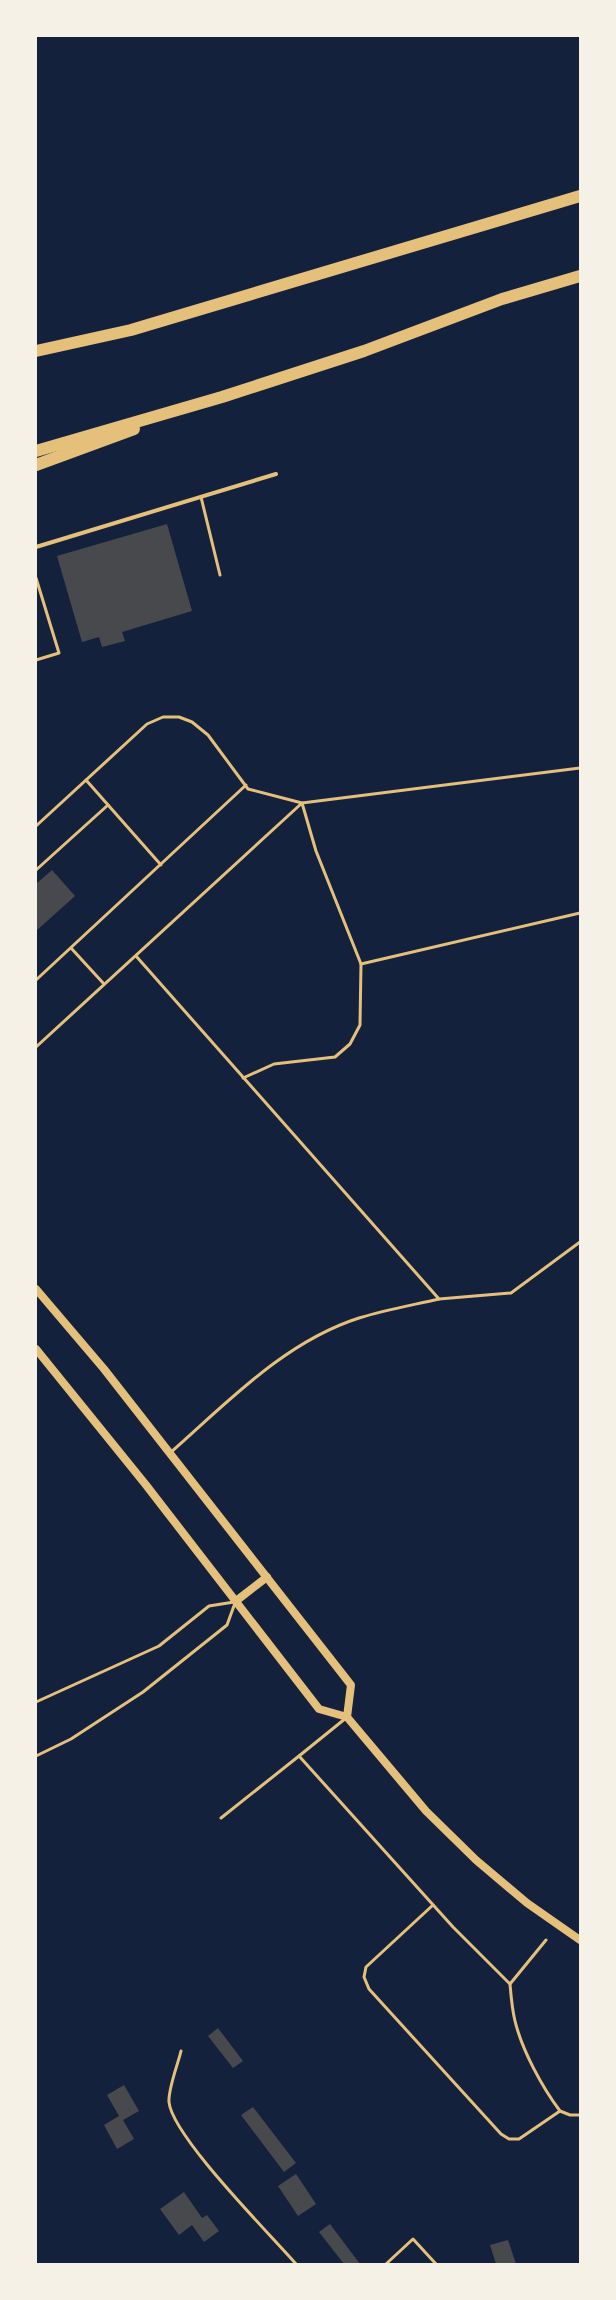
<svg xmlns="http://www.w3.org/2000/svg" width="616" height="2300" font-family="Jost,sans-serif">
	<rect width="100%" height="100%" fill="#14213d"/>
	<g fill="#48494c">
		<polygon points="167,524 192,611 122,632 125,641 102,647 99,637 82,642 57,556"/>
		<polygon points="52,870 75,896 36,931 36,884"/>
		<polygon points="218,2028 243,2061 233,2068 208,2036"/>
		<polygon points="124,2085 139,2111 123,2120 134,2139 117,2149 104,2125 119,2116 107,2095"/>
		<polygon points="253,2107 296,2163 284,2172 241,2115"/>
		<polygon points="296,2174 316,2204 298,2216 278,2186"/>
		<polygon points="184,2192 202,2218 207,2215 219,2231 204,2242 192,2225 179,2235 160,2209"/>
		<polygon points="330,2224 360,2264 344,2264 319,2232"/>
		<polygon points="508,2240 516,2264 496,2264 490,2245"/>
	</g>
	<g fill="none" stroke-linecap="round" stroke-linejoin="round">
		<g stroke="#e5c07b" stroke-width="3">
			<polyline points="201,497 220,575"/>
			<polyline points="36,578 59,653 36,660"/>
			<polyline points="86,780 161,865"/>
			<polyline points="36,826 147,724 163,717 179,717 192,722 208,735 248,789 302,803 580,768"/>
			<polyline points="36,870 108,805"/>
			<polyline points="71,948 104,984"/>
			<path d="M136,956L439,1299C413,1305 385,1310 359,1318C284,1342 227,1403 170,1453"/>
			<polyline points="36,980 246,785"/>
			<polyline points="36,1047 302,803 316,851 361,964"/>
			<polyline points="243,1078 274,1064 335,1057 350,1044 360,1025 361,964 580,913"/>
			<polyline points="439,1299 511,1293 580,1242"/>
			<polyline points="36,1702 159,1646 209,1606 234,1602"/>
			<polyline points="36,1756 71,1739 143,1692 227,1625 235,1603"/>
			<polyline points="299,1756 346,1718"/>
			<polyline points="221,1818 299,1756 453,1927 510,1984 546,1940"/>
			<polyline points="433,1905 366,1967 364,1977 369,1989 501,2134 509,2139 519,2139 560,2111"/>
			<path d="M510,1984C511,1996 512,2009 515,2021C522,2050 542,2087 560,2111L570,2115H580"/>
			<path d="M181,2051C178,2064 168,2089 169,2102C172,2136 270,2234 296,2264"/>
			<polyline points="386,2264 413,2239 436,2264"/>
		</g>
		<polyline stroke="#e5c07b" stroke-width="4" points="36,547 276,474"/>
		<g stroke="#e5c07b" stroke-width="8">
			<polyline points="36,1289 104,1369 351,1685 347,1717"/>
			<polyline points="36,1349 146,1485 319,1709 347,1717 426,1811 476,1860 527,1903 580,1940"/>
			<polyline points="236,1601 267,1577"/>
		</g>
		<g stroke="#e5c07b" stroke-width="12">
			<polyline points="36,351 131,330 580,196"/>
			<polyline points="36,451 222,397 364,351 502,299 580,276"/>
			<polyline points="36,465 134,429"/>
		</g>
	</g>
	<rect width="616" height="2300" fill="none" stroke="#f6f1e7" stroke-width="74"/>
</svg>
